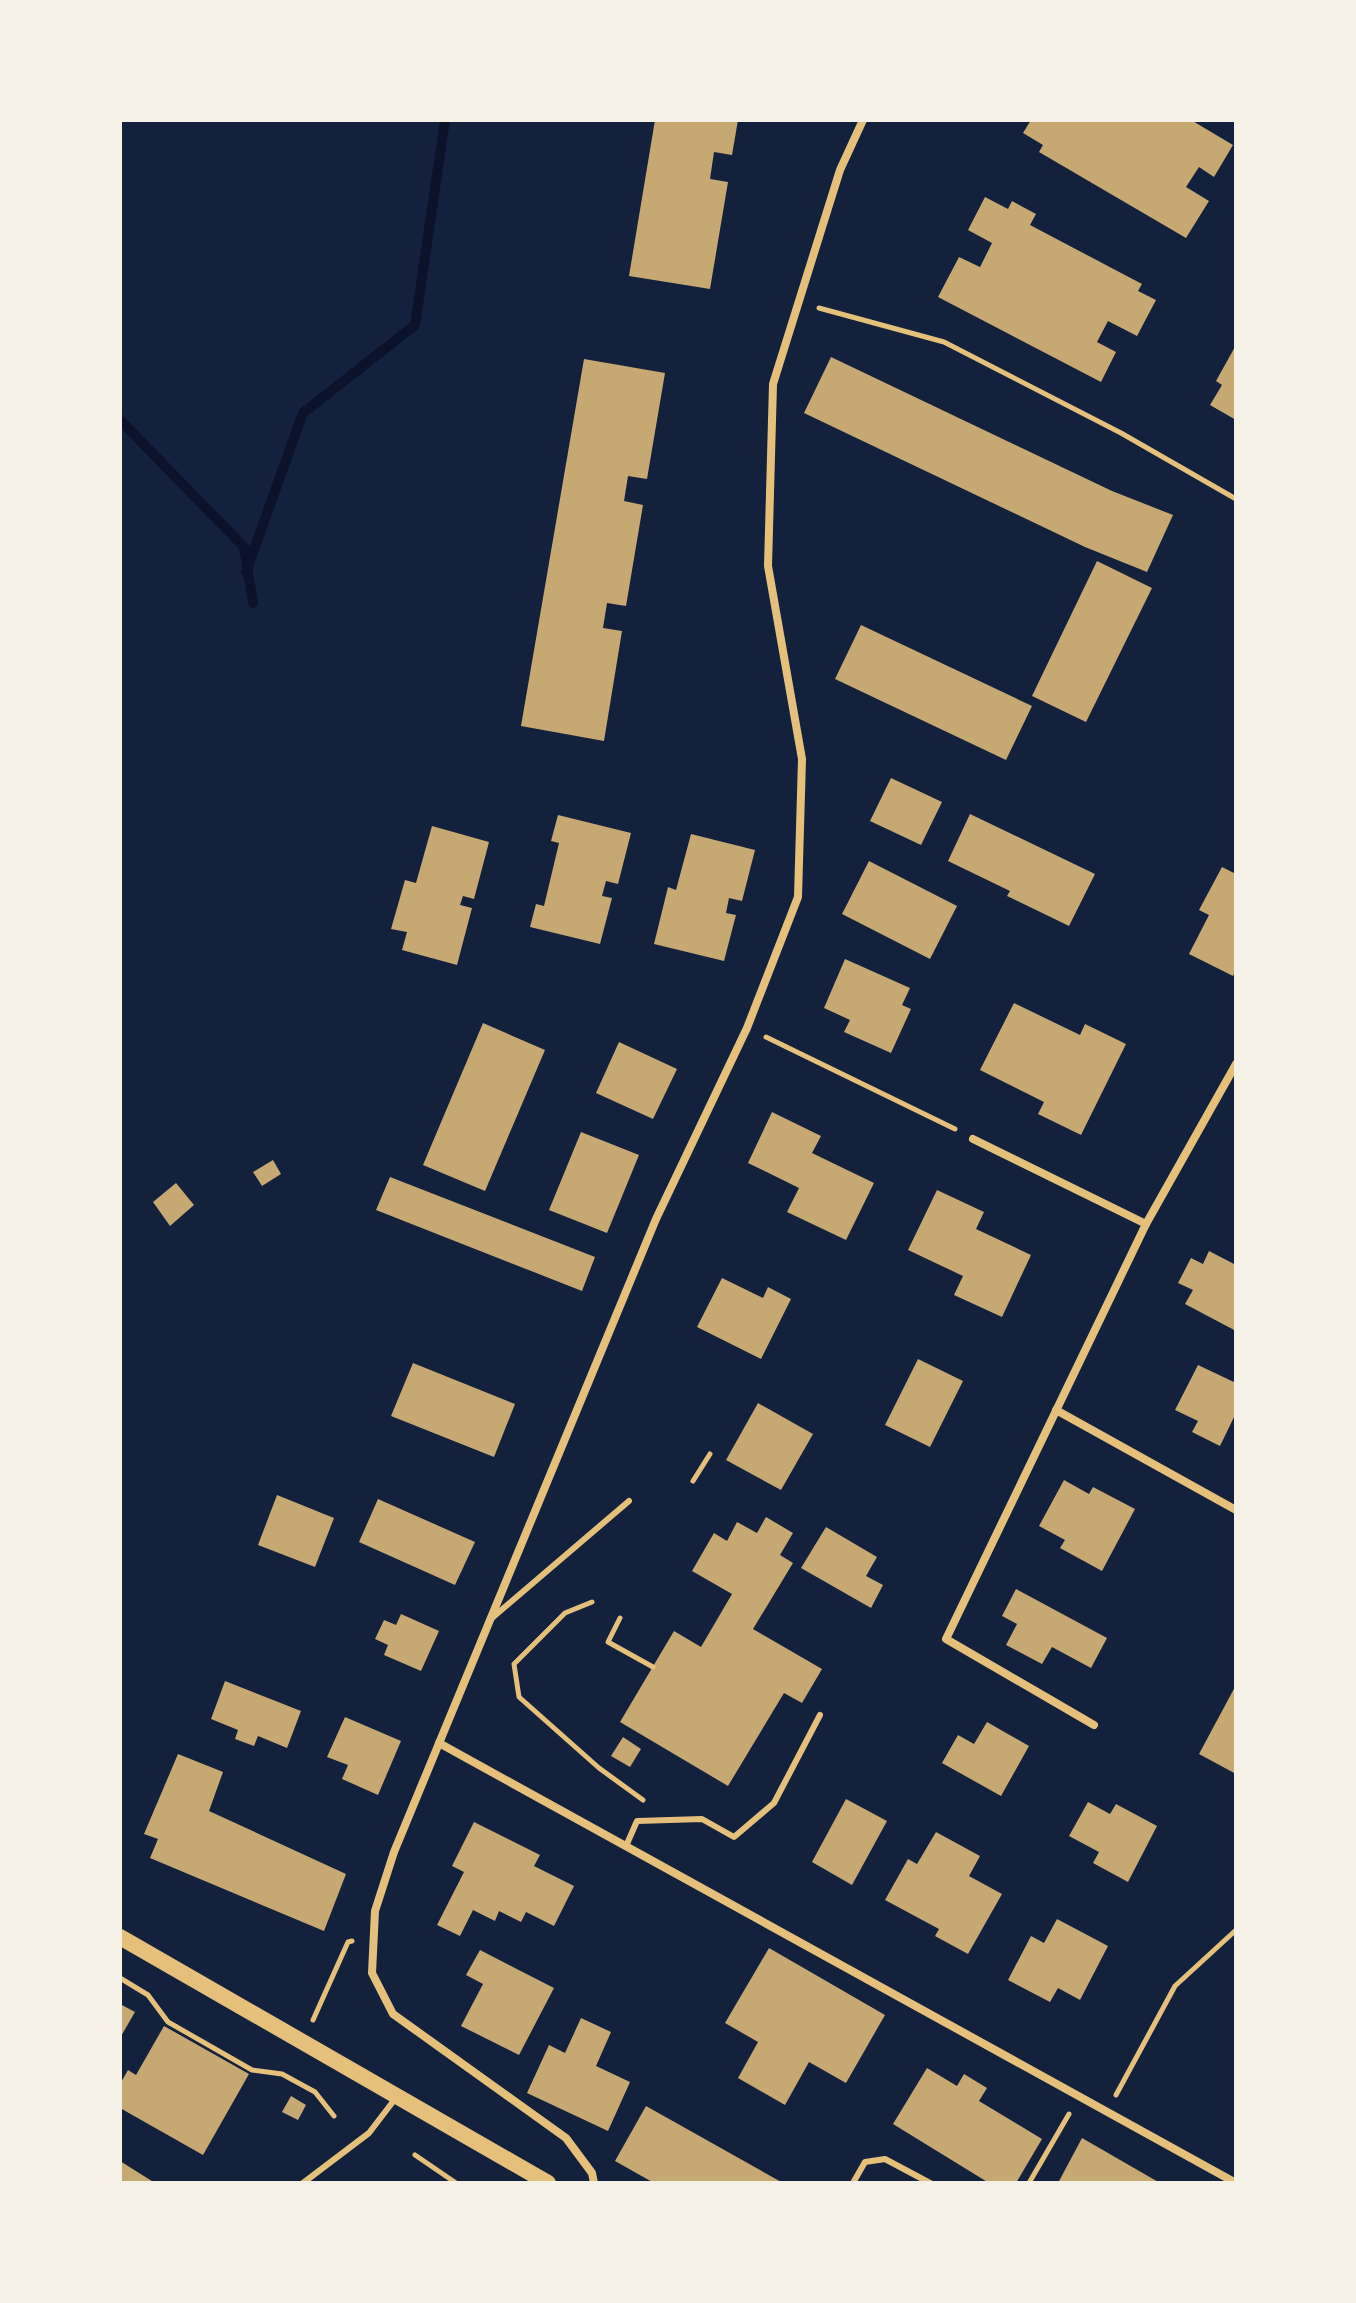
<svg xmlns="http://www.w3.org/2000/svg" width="1356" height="2303" font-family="Jost,sans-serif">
	<rect width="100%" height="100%" fill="#14213d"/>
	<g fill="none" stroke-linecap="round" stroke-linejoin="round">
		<g stroke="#0b132b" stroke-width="10">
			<polyline points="120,420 244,547 253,603"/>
			<polyline points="246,572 303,413 415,325 445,120"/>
		</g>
	</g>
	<g fill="#c6a872">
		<polygon points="655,120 738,120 732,155 714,152 710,179 728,182 710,289 629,276"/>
		<polygon points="1031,120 1191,120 1233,145 1214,177 1199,167 1186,187 1209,201 1186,238 1039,152 1043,145 1023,133"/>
		<polygon points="985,197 1008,209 1012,201 1036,214 1030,225 1142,284 1138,291 1156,300 1137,336 1108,321 1097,342 1116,352 1101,382 938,297 959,257 980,267 992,243 968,230"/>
		<polygon points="1236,345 1236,420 1210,405 1222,385 1216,381"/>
		<polygon points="831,357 1112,491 1173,515 1147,572 1085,547 804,413"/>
		<polygon points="584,359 665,373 647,479 628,476 624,501 643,505 626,606 607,603 603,628 622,631 604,741 521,726"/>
		<polygon points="1097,561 1152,588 1086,722 1032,696"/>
		<polygon points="861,625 1032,706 1006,760 835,679"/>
		<polygon points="891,778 942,802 921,845 870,821"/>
		<polygon points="970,814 1095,874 1069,926 1007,896 1010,891 948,861"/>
		<polygon points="558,815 631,833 618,884 606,881 602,896 612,898 600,944 530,927 536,904 544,906 559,843 551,841"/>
		<polygon points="432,826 489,842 474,899 463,896 460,905 472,908 457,965 402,950 407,932 391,929 405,880 416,883"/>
		<polygon points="691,834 755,850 742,901 729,898 726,913 736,915 724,961 654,944 668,887 676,890"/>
		<polygon points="869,861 957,906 930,959 842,914"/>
		<polygon points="1222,867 1236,874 1236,970 1233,976 1189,954 1209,915 1199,910"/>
		<polygon points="845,959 910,988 902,1005 911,1009 891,1053 844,1032 850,1020 824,1008"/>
		<polygon points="1014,1003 1080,1035 1085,1024 1126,1044 1081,1135 1038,1114 1044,1102 980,1070"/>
		<polygon points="483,1023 545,1050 485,1191 423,1165"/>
		<polygon points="619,1042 677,1069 653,1119 596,1093"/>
		<polygon points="772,1112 821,1136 812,1153 874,1183 846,1240 787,1212 799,1188 748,1163"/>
		<polygon points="581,1132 639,1155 607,1233 549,1210"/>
		<polygon points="273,1160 281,1174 262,1186 253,1172"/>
		<polygon points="390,1177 595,1257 582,1291 376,1210"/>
		<polygon points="176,1183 194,1205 170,1226 153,1202"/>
		<polygon points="937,1190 984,1212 976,1229 1031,1255 1002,1317 954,1295 963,1276 908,1250"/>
		<polygon points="1209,1251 1236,1265 1236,1331 1185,1304 1193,1290 1178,1283 1191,1258 1203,1264"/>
		<polygon points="722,1278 763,1298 768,1287 791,1299 761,1359 697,1327"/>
		<polygon points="918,1359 963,1381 930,1447 885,1425"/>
		<polygon points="413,1363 515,1404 494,1457 391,1416"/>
		<polygon points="1198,1365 1236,1383 1236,1413 1220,1446 1192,1432 1198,1421 1175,1410"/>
		<polygon points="758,1403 813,1434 781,1490 726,1460"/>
		<polygon points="1064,1480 1089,1494 1093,1487 1135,1509 1102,1571 1060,1548 1065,1540 1039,1526"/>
		<polygon points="277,1495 334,1518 315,1567 258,1545"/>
		<polygon points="378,1499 475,1542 455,1585 359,1542"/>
		<polygon points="766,1517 793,1533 780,1555 793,1563 753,1629 822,1669 802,1703 784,1693 728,1786 620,1722 674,1631 701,1647 732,1594 692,1571 714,1533 727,1541 737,1522 757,1533"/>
		<polygon points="826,1527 877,1557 866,1576 883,1585 871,1608 801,1568"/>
		<polygon points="1016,1589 1107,1638 1091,1668 1052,1647 1042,1664 1006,1645 1017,1624 1002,1616"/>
		<polygon points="401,1614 439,1631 421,1671 384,1655 388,1645 375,1639 384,1620 396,1625"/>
		<polygon points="225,1681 301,1711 287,1748 258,1736 254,1746 235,1739 238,1730 211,1719"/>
		<polygon points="1236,1685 1236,1774 1199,1754"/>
		<polygon points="345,1717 401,1741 378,1795 342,1779 348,1765 327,1757"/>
		<polygon points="987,1722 1029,1746 1001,1796 942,1763 958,1735 974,1744"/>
		<polygon points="623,1737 641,1749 630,1767 611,1756"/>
		<polygon points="178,1754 223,1772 209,1811 346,1874 324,1931 150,1858 158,1839 144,1834"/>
		<polygon points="846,1799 887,1821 852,1885 812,1862"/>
		<polygon points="1088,1802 1110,1814 1116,1804 1157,1826 1128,1882 1093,1863 1099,1852 1069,1836"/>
		<polygon points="474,1822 540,1855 534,1866 574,1886 554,1926 526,1912 521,1922 499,1911 495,1921 473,1910 460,1936 437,1925 464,1872 452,1866"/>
		<polygon points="936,1832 980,1856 969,1876 1002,1894 968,1954 935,1936 939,1929 885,1900 908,1859 917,1864"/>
		<polygon points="1057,1919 1108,1946 1080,2000 1058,1988 1050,2002 1008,1980 1031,1936 1044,1943"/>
		<polygon points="769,1948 885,2015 846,2083 809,2062 785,2105 738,2078 758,2042 725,2023"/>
		<polygon points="480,1950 554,1988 519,2055 461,2026 483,1984 466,1975"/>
		<polygon points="120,2004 135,2012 120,2038"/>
		<polygon points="581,2018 611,2032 596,2066 630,2082 608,2131 527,2093 549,2045 565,2053"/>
		<polygon points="164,2026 249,2074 203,2155 120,2108 120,2084 128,2070 136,2075"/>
		<polygon points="927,2068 957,2086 964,2074 987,2088 979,2101 1042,2139 1016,2183 989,2183 893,2124"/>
		<polygon points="291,2096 306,2105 298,2120 282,2112"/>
		<polygon points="646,2106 783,2183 654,2183 615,2161"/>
		<polygon points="1082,2138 1160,2183 1058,2183"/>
		<polygon points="120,2161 155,2183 120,2183"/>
	</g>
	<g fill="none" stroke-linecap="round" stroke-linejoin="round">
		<g stroke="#e5c07b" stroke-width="5">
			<polyline points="819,308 944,342 1121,433 1236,499"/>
			<polyline points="766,1037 955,1129"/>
			<polyline points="693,1481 710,1454"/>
			<polyline points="592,1602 565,1613 514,1664 519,1697 599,1768 643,1800"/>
			<polyline points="620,1618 608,1642 653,1667"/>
			<polyline points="120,1978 148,1995 168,2022 252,2070 282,2074 315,2092 334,2116"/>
			<polyline points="313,2020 348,1942 352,1941"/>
			<polyline points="1116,2095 1175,1986 1236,1930"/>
			<polyline points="415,2155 456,2183"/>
			<polyline points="1029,2183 1069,2114"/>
		</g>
		<g stroke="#e5c07b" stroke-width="6">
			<polyline points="492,1618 629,1501"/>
			<polyline points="626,1846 637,1821 702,1819 734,1837 774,1803 820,1715"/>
			<polyline points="303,2183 369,2133 395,2099"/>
			<polyline points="853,2183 865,2162 885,2159 930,2183"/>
		</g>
		<g stroke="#e5c07b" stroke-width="8">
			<polyline points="973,1139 1146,1224"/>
			<polyline points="1056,1410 1236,1510"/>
			<polyline points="1094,1725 946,1639 1146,1224 1236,1064"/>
			<polyline points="439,1743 1236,2183"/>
			<polyline points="594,2183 592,2173 566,2138 393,2014 372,1973 375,1911 394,1852 656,1219 747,1028 798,897 802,759 768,566 773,384 840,170 863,120"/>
		</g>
		<polyline stroke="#e5c07b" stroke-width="16" points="120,1937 548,2183"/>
	</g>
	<rect width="1356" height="2303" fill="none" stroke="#f6f1e7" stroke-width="244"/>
</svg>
